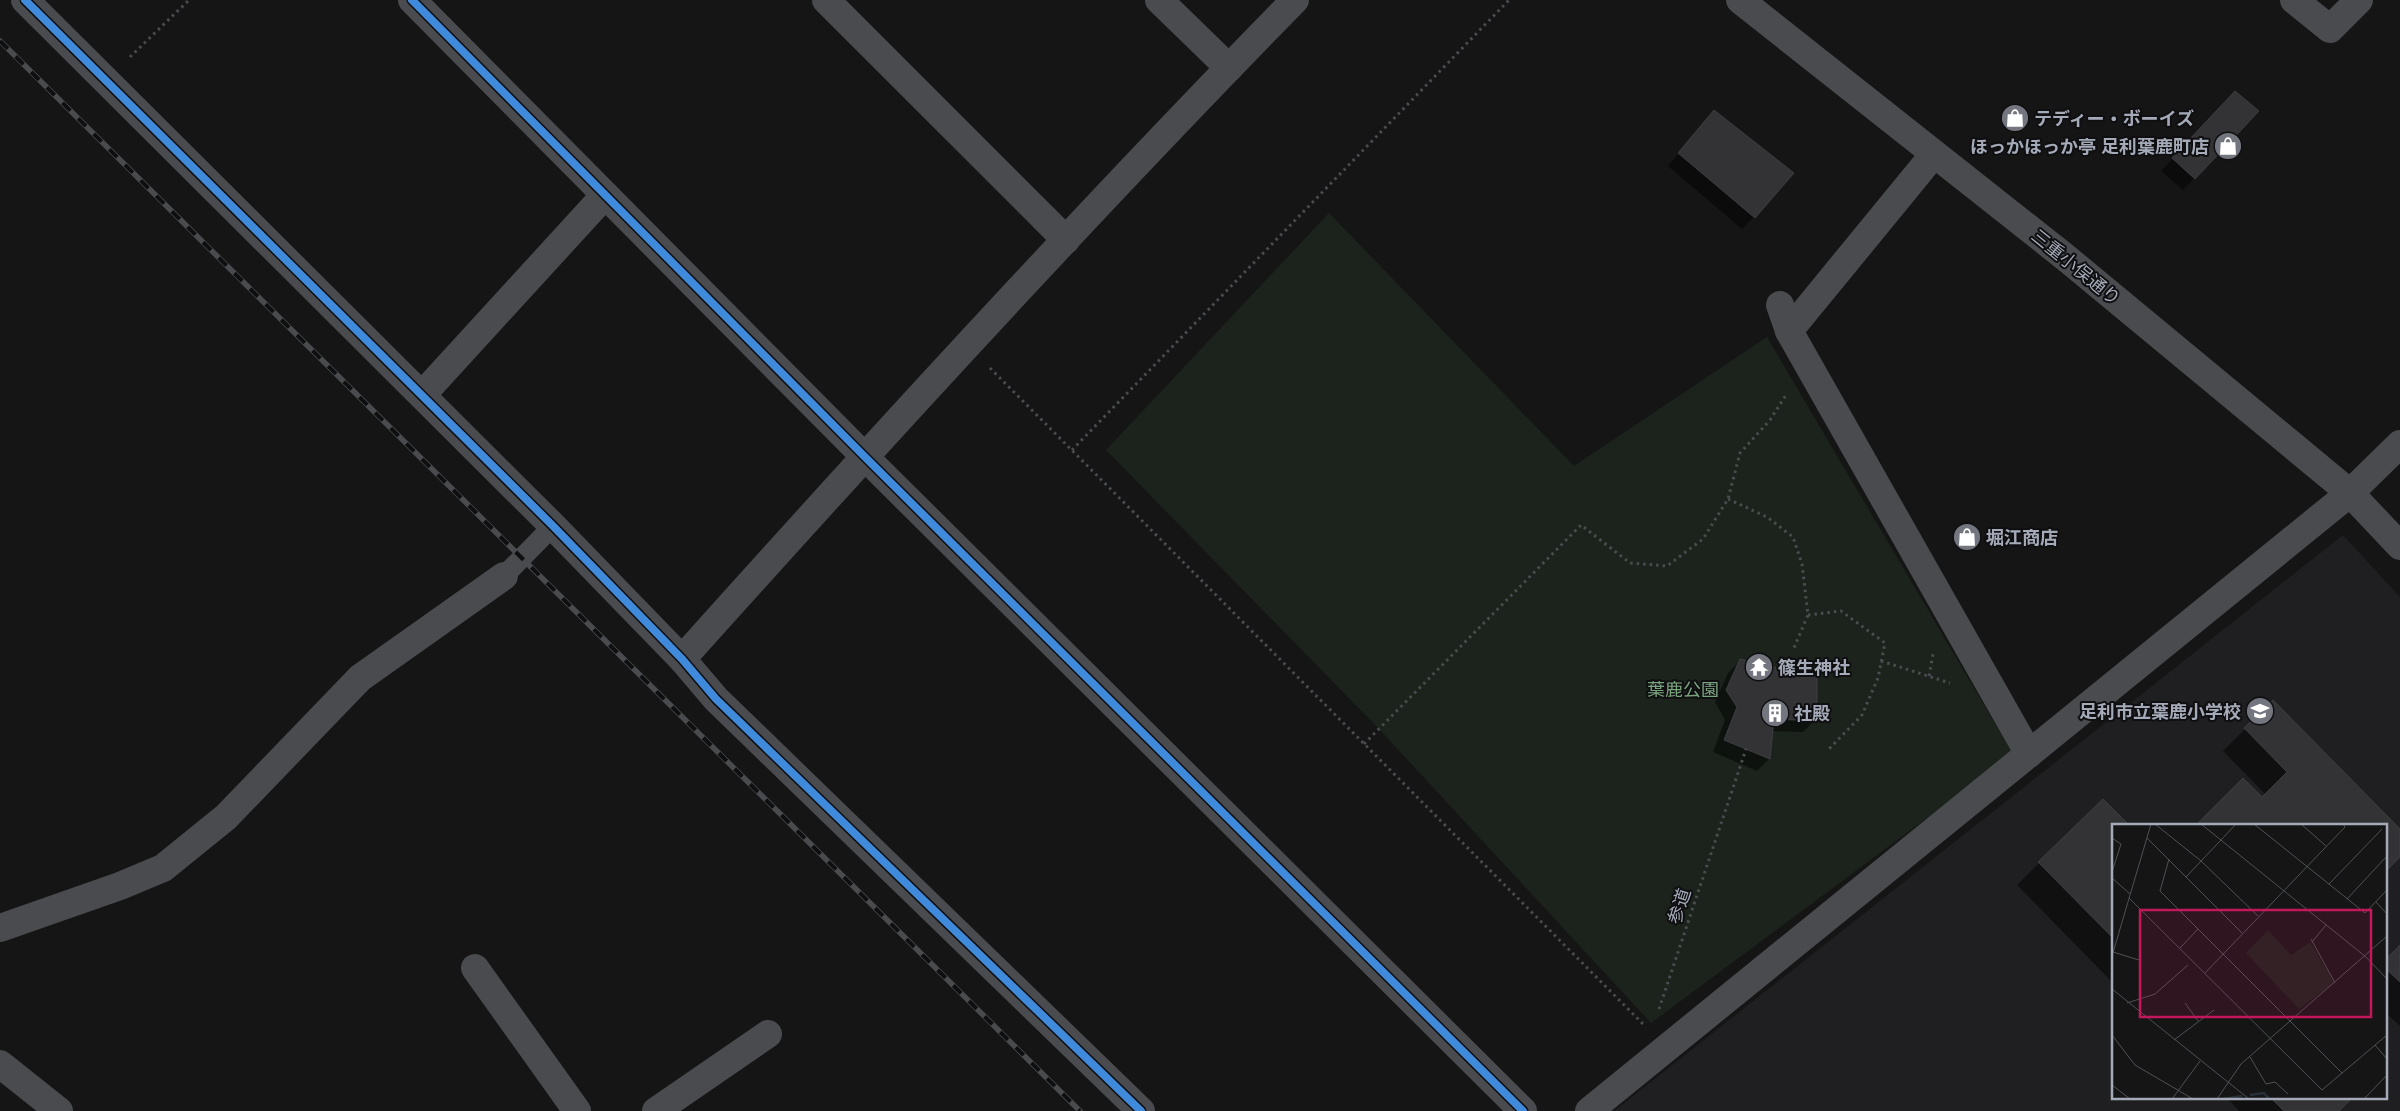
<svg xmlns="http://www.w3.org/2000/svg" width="2400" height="1111" font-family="Quicksand,'Noto Sans JP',sans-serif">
	<rect width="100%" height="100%" fill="#151515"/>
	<path fill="#1f1f21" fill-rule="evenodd" d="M2343,535L2400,597V1111H1614ZM2114,825H2386V1097H2114Z"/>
	<polygon fill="#1b231c" points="1329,213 1574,466 1767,337 2013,754 1651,1023 1379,729 1106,450"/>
	<g fill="#0007">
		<polygon points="2223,104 2194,178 2183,190 2161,171"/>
		<polygon points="1714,112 1754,217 1742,229 1668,166"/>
		<polygon points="1740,661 1815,720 1803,732 1772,731 1769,759 1757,771 1713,752 1725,720 1715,702 1728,673"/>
		<polygon points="2245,729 2400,831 2400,856 2386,825 2262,798 2266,795 2223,751"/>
		<polygon points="2114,825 2114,984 2017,885 2039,863"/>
		<polygon points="2400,947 2400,1026 2386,1013 2386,961"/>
		<polygon points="2226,1097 2351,1097 2338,1111 2239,1111"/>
	</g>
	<g fill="#333335" stroke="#3d3e42">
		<polygon points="2235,91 2259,111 2195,179 2172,158"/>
		<polygon points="1714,110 1794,173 1755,218 1678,153"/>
		<polygon points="1740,659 1817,677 1817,721 1774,719 1770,759 1724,740 1737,707 1726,690"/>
		<polygon points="2273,700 2400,829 2400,857 2386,871 2386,825 2196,825 2243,778 2262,797 2287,772 2244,728"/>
		<polygon points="2103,799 2129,825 2114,825 2114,939 2038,862"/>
		<polygon points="2400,945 2400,982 2386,969 2386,959"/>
		<polygon points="2270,1097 2353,1097 2339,1111 2284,1111"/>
	</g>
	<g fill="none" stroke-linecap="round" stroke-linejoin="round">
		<g stroke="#4b4c50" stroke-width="3" stroke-dasharray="2.5 4" stroke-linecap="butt">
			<polyline points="130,57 189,0"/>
			<polyline points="990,368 1644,1025"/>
			<polyline points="1072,450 1509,0"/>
			<polyline points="1728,499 1767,517 1793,537 1802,564 1808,615 1793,650"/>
			<polyline points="1808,615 1841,611 1885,643 1878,678 1862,715 1827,751"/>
			<polyline points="1881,661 1950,683"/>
			<polyline points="1929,676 1933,654"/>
			<polyline points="1364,744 1581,525 1630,563 1667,566 1703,539 1728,499 1740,453 1770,420 1786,395"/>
			<polyline points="1659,1009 1746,749"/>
		</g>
		<polyline stroke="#494b4e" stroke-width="20" points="504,576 553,526"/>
		<g stroke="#494b4e" stroke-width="28">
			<polyline points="25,0 553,526 682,659 716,699 1141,1111"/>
			<polyline points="412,0 864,456 1523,1111"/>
			<polyline points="826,0 1066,240"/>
			<polyline points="1159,0 1229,68"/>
			<polyline points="2294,0 2330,29 2359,0"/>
			<polyline points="1780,305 1789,331 2029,754"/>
			<polyline points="1789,331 1934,154"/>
			<polyline points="422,395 605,195"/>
			<path d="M682,659C882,436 1085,214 1295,0"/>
			<polyline points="0,928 120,886 163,868 226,817 360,678 504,576"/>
			<polyline points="475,968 577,1111"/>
			<polyline points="656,1111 768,1034"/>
		</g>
		<g stroke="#494b4e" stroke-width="28">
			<polyline points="1740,0 2065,257 2350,493 2400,546"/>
			<polyline points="0,1064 59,1111"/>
			<polyline points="1589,1111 2350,493 2400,444"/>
		</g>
		<defs>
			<polyline id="rail" points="0,41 1080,1111"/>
		</defs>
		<use href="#rail" stroke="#494b4e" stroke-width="5.5"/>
		<use href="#rail" stroke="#0f0f11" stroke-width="4" stroke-dasharray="11" stroke-linecap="butt"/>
		<defs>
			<g id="cycleway">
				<polyline points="25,0 553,526 682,659 716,699 1141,1111"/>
				<polyline points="412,0 864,456 1523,1111"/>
			</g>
		</defs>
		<use href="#cycleway" stroke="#0f0f11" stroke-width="11"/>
		<use href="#cycleway" stroke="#408adc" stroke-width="8"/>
	</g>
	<defs>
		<symbol id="shop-disc" viewBox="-11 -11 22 22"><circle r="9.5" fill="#73767f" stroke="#0f0f11"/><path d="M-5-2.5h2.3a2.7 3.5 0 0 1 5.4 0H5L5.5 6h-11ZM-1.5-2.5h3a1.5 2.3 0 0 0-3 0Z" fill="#fff"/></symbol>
		<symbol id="temple-disc" viewBox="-11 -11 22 22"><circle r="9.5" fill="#73767f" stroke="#0f0f11"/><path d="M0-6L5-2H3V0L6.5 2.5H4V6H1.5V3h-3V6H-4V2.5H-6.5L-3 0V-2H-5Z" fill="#fff"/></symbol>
		<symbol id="school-disc" viewBox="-11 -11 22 22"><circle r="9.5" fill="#73767f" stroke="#0f0f11"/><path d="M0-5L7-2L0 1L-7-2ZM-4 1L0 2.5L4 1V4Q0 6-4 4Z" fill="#fff"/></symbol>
		<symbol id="building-disc" viewBox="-11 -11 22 22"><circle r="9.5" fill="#73767f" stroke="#0f0f11"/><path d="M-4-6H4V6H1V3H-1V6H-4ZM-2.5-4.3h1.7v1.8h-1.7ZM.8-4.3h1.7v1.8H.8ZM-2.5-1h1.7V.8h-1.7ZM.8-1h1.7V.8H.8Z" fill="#fff"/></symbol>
	</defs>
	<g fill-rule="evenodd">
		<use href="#shop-disc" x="1999" y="102" width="32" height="32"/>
		<use href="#shop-disc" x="2212" y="130" width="32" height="32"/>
		<use href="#shop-disc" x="1951" y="521" width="32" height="32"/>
		<use href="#temple-disc" x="1743" y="651" width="32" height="32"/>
		<use href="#school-disc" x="2244" y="695" width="32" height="32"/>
		<use href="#building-disc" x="1759" y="697" width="32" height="32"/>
	</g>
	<g text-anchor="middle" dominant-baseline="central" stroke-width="4" stroke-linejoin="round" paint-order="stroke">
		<g font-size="18" font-weight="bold" fill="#a5aab8" stroke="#0f0f11" text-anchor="start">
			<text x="2034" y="118">テディー・ボーイズ</text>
			<text x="2209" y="146" text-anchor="end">ほっかほっか亭 足利葉鹿町店</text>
			<text x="1986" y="537">堀江商店</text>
			<text x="1778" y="667">篠生神社</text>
			<text x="2241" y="711" text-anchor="end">足利市立葉鹿小学校</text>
			<text x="1794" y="713">社殿</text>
		</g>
		<g font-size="18" fill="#a5aab8" stroke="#0f0f11">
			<text transform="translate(2076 267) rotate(39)">三重小俣通り</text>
			<text transform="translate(1679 906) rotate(-72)">参道</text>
		</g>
		<g font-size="18" fill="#7aa47e" stroke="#0f0f11">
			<text x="1683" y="689">葉鹿公園</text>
		</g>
	</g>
	<g transform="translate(2112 824)">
		<rect width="275" height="275" fill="#151515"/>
		<path d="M156,106L179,131L198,118L222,159L187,185L134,129Z" fill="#1b231c"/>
		<path fill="none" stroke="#273038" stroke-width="2.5" d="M138,271L152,269L157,275M111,275L130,272"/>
		<path fill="none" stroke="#4f5156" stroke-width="1" d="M43,0L89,37L146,92M89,0L254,133L275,155M142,0L253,89L275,66M189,0L214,22M0,14L9,20L0,48M35,14L130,109M57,35L48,67L230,249M74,53L124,0M0,54L18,70M217,60L270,5M17,74L210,266L275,211M235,75L275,32M264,78L275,90M199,115L223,159M200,118L214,101M68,124L86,105M1,128L27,136M0,132L39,0M93,149L233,3L231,0M0,165L137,275M15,179L43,170L76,141M73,179L86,197M0,211L23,241L81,275M62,216L102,186M263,221L275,235M138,233L154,260L163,258L176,270M0,261L18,275M60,275L88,237M105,275L129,240L275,112M252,275L275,251"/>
		<path fill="#c2185b" fill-opacity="0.15" stroke="#c2185b" stroke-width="2.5" d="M28,86H259V193H28Z"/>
		<rect width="275" height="275" fill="none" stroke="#a5aab8" stroke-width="2.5"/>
	</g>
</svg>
